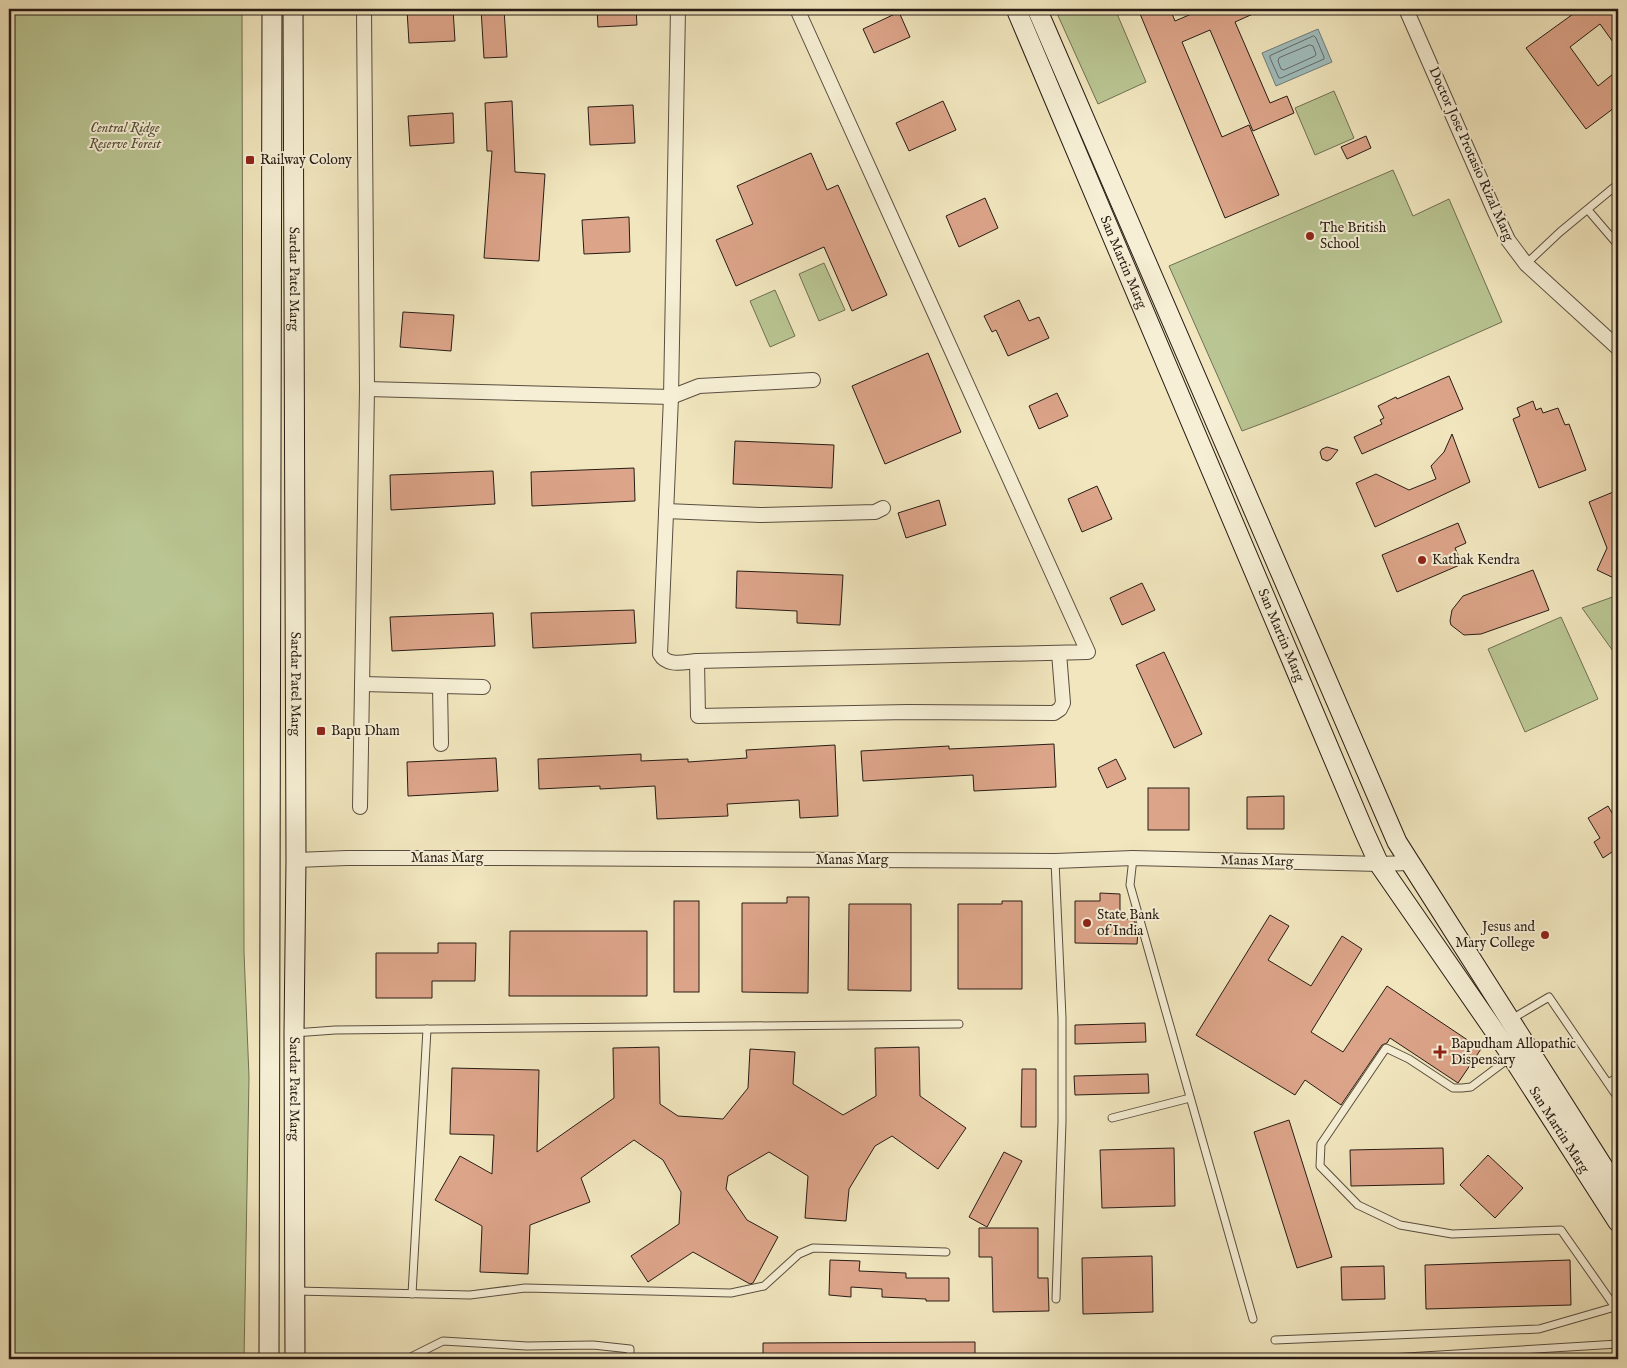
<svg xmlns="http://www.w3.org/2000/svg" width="1627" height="1368" font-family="'IM FELL English',serif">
	<rect width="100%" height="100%" fill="#f1e6be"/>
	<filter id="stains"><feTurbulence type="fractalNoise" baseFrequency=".004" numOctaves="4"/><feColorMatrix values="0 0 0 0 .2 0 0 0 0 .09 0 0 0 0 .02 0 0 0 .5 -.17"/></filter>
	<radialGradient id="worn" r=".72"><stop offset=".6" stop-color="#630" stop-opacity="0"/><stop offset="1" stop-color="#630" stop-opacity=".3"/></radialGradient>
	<g fill="#b9c592" stroke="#707054">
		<polygon points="9,9 242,9 244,952 249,1077 244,1359 9,1359"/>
		<polygon points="1055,9 1115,9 1146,82 1098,104"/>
		<polygon points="1334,91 1354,138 1315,155 1295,108"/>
		<path d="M1393,170L1413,216L1449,199L1502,322C1416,360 1330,399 1242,431L1169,266Z"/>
		<polygon points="824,263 845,310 819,321 799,274"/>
		<polygon points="775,290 795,336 770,347 750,301"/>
		<polygon points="1618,595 1618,658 1582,608"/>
		<polygon points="1561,617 1598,699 1525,732 1488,649"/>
	</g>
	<polygon fill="#a0bdbd" stroke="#707d7a" points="1318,29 1332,62 1276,86 1262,53"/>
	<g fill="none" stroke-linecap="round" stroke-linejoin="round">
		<g stroke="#646c69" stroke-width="1">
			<polygon points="1314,36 1316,38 1324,57 1324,59 1281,78 1279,78 1270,58 1270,56"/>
			<polygon points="1310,45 1313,46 1316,54 1315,56 1284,70 1281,69 1278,61 1279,58"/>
		</g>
	</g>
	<g fill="#dca489" stroke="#281c15">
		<polygon points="432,9 453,9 455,41 409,43 407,10"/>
		<polygon points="481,9 504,9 507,57 484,58"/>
		<polygon points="597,9 636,9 637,25 598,27"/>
		<polygon points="1138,9 1170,9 1175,21 1203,9 1264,9 1235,22 1270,103 1287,96 1294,113 1253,131 1210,30 1182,42 1222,137 1249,125 1279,195 1225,218"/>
		<polygon points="1580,9 1618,9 1618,49 1600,24 1570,47 1598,86 1618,70 1618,105 1586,129 1526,48"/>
		<polygon points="899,12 910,37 874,53 863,29"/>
		<polygon points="512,101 515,172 545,174 539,261 484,258 492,151 487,151 485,103"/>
		<polygon points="943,101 956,130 909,151 896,123"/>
		<polygon points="633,105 635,143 590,145 588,107"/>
		<polygon points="453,113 454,143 410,146 408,116"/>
		<polygon points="1366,136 1371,148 1347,159 1341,147"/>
		<polygon points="811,153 827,190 838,185 887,295 852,311 824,247 736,286 716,240 753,224 737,186"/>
		<polygon points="985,198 998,228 959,247 946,216"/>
		<polygon points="629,217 630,252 584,254 582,220"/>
		<polygon points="1019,300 1029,321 1039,317 1049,338 1008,356 996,330 992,332 984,316"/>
		<polygon points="403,312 454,315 451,351 400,347"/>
		<polygon points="928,353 961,432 885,464 852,386"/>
		<polygon points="1449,376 1463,409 1362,454 1354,437 1382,424 1380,420 1384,418 1378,406 1396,397 1397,399"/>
		<polygon points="1057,393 1068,416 1039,429 1029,406"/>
		<polygon points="1533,401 1536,410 1541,408 1543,413 1558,408 1565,425 1569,424 1586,470 1539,488 1513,419 1520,416 1517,408"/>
		<polygon points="1452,434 1470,482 1375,527 1356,483 1376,474 1409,490 1436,479 1431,466 1444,452"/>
		<polygon points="735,441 834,445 832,488 733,484"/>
		<polygon points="1327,447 1338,450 1331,459 1327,461 1322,459 1320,452 1322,449"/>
		<polygon points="634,468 635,501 532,506 531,472"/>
		<polygon points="493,471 495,504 391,510 390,475"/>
		<polygon points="1097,486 1112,519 1082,532 1068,499"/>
		<polygon points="1618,490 1618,580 1597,570 1607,548 1589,502"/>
		<polygon points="939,500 946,525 906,538 898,513"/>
		<polygon points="1458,523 1466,543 1455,548 1462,564 1397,592 1382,555"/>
		<polygon points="1533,570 1549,610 1481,634 1464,635 1451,625 1450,621 1452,610 1463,596"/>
		<polygon points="737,571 843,575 840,625 797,623 797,611 736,608"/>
		<polygon points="1142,583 1155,610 1122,625 1110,598"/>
		<polygon points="634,610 636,643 533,648 531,613"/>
		<polygon points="493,613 495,646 392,651 390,617"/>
		<polygon points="1164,652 1202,734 1174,748 1136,665"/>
		<polygon points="1054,744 1056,787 974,791 973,775 863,781 861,751 949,746 949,749"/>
		<polygon points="835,745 838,816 800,818 799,800 727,804 728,816 657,819 655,786 600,789 600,786 539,789 538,759 641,754 641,761 688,759 688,762 747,758 746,750"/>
		<polygon points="496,758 498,791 408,796 407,762"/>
		<polygon points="1116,759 1126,779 1107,788 1098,768"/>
		<rect x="1148" y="788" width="41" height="42"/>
		<polygon points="1284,796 1284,829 1247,829 1247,797"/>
		<polygon points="1608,806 1618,823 1618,848 1603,858 1594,842 1600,838 1588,818"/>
		<polygon points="1100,893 1120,894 1120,919 1134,919 1138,932 1137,944 1075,943 1075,901 1100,901"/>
		<polygon points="787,897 809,897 808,993 742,992 742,903 787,903"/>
		<rect x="674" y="901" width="25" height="91"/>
		<polygon points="1002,901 1022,901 1022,989 958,989 958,904 1002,904"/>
		<polygon points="849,904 911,904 911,991 848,990"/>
		<polygon points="1270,915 1289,926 1268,960 1311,986 1342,936 1362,949 1311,1032 1343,1052 1387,986 1481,1049 1458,1083 1390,1038 1387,1043 1382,1045 1341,1105 1305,1080 1295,1095 1196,1035"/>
		<polygon points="510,931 647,931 647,996 509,996"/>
		<polygon points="438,943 476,943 475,981 432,981 432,998 376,998 376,953 438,953"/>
		<polygon points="1145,1023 1146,1042 1075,1044 1075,1025"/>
		<polygon points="659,1047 660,1104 678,1116 723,1119 748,1088 750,1049 795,1052 793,1084 843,1115 876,1096 875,1048 919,1047 920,1096 966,1128 938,1169 892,1136 875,1146 849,1189 846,1221 805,1218 808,1176 769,1152 728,1176 726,1189 747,1220 778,1237 753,1283 750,1284 693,1252 648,1282 631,1256 679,1224 681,1192 663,1160 634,1140 581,1178 590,1202 530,1225 528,1274 480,1272 482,1226 435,1200 460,1156 492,1174 494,1135 450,1134 452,1068 539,1070 537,1152 614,1098 613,1048"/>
		<polygon points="1022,1069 1036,1069 1036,1127 1021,1127"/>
		<polygon points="1148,1074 1149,1093 1075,1095 1074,1076"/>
		<polygon points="1289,1120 1332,1257 1297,1268 1254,1132"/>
		<polygon points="1174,1148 1175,1206 1102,1208 1100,1150"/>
		<polygon points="1443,1148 1444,1184 1351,1186 1350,1150"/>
		<polygon points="1004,1152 1022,1161 987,1227 969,1217"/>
		<polygon points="1488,1155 1523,1188 1495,1218 1460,1185"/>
		<polygon points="979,1228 1038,1228 1038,1278 1048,1278 1049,1311 993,1312 992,1257 979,1257"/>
		<polygon points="1152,1256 1153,1312 1083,1314 1082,1258"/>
		<polygon points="830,1260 860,1261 859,1271 906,1273 906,1278 949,1278 949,1301 926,1301 926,1299 882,1297 882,1289 851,1287 851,1297 829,1295"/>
		<polygon points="1570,1260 1571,1305 1426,1309 1425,1265"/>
		<polygon points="1384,1266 1385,1299 1342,1300 1341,1267"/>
		<polygon points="975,1342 975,1359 763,1359 763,1343"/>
	</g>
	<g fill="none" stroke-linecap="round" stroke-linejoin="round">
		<defs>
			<g id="lane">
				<polyline points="1588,210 1618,245"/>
				<polyline points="1526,264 1560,232 1618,184"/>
				<polyline points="1133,858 1130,885 1253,1319"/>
				<polyline points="1055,861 1062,1018 1062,1122 1056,1299"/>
				<polyline points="1510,1020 1549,997 1618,1098"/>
				<polyline points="294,1033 335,1030 959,1024"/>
				<polyline points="1511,1057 1471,1087 1462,1088 1453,1088 1409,1059 1386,1048 1321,1144 1320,1166 1358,1205 1400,1225 1452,1234 1561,1230 1615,1307 1618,1305"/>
				<polyline points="1608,1083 1618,1077"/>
				<polyline points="1112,1118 1190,1098"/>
				<polyline points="296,1291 470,1295 525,1288 731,1293 764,1286 799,1254 813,1248 946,1252"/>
				<polyline points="412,1294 427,1029"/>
				<polyline points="1275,1340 1539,1329 1615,1307"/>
				<polyline points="1390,1358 1618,1344"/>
				<polyline points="407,1359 443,1341 527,1346 593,1345 630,1349 630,1359"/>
			</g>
			<g id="street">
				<path d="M678,9L671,397L660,654C667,667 684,662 697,661L1088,652L797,9"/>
				<polyline points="1406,9 1494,210 1508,240 1526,264 1618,348"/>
				<polyline points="367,389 671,397 699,386 813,380"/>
				<polyline points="666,511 760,515 875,512 883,508"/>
				<polyline points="697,661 698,716 908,712 1054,713 1060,709 1063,703 1059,653"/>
				<polyline points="362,684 483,687"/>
				<polyline points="440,686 441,744"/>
				<polyline points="360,807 367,389 364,9"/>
				<polyline points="296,860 347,858 499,858 1055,861 1133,858 1379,864 1409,863"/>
			</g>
			<g id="secondary">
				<path id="s1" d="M293,9L296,860L294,1033L295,1359"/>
				<path id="s2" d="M1016,9L1364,831L1379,864L1507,1049L1618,1222"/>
				<polyline points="1037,9 1397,842 1618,1190"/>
				<polyline points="269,1359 272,9"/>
			</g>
		</defs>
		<use href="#lane" stroke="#5a4e3f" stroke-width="9"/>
		<use href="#street" stroke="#5a4e3f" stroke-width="16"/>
		<use href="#secondary" stroke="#281c15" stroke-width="21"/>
		<use href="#lane" stroke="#f6efd5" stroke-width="7"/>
		<use href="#street" stroke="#f6efd5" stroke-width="14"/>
		<use href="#secondary" stroke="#f6efd5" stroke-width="19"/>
	</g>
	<g fill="#8f2418" stroke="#f6efd5" stroke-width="2">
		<rect x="245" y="155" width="10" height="10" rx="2.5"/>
		<circle cx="1310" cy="236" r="5"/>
		<circle cx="1422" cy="560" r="5"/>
		<rect x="316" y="726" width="10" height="10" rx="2.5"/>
		<circle cx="1087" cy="923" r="5"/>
		<circle cx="1545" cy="935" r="5"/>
		<path d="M1437.5 1044.5h5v5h5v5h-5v5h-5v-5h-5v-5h5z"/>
	</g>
	<g text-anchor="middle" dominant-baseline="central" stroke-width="4" stroke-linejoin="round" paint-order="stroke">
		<g font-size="14" font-style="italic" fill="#544f3a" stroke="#f6efd5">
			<text x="125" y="128">Central Ridge<tspan x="125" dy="16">Reserve Forest</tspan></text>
		</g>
		<g font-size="14" fill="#281c15" stroke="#f6efd5">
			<text transform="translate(1471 154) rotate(66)">Doctor Jose Protasio Rizal Marg</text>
			<text stroke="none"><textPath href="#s2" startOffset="275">San Martin Marg</textPath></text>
			<text stroke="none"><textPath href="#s1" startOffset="270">Sardar Patel Marg</textPath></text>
			<text stroke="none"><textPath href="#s2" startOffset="680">San Martin Marg</textPath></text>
			<text stroke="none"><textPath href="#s1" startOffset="675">Sardar Patel Marg</textPath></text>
			<text x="447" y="858">Manas Marg</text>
			<text x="852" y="860">Manas Marg</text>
			<text transform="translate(1257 861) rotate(1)">Manas Marg</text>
			<text stroke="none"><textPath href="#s1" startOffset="1080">Sardar Patel Marg</textPath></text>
			<text stroke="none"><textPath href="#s2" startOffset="1250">San Martin Marg</textPath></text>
		</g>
		<g font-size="14" fill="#281c15" stroke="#f6efd5" text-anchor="start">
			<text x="260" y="160">Railway Colony</text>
			<text x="1320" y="228">The British<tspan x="1320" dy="16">School</tspan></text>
			<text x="1432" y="560">Kathak Kendra</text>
			<text x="331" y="731">Bapu Dham</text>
			<text x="1097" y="915">State Bank<tspan x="1097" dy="16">of India</tspan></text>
			<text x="1535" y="927" text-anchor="end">Jesus and<tspan x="1535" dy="16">Mary College</tspan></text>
			<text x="1451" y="1044">Bapudham Allopathic<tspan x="1451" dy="16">Dispensary</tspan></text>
		</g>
	</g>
	<rect width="1627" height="1368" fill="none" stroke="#f1e6be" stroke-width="30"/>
	<rect x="10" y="10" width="1607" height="1348" fill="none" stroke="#281c15" stroke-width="2.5"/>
	<rect x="15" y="15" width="1597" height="1338" fill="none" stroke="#281c15"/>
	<rect width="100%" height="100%" filter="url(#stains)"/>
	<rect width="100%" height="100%" fill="url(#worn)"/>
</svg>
